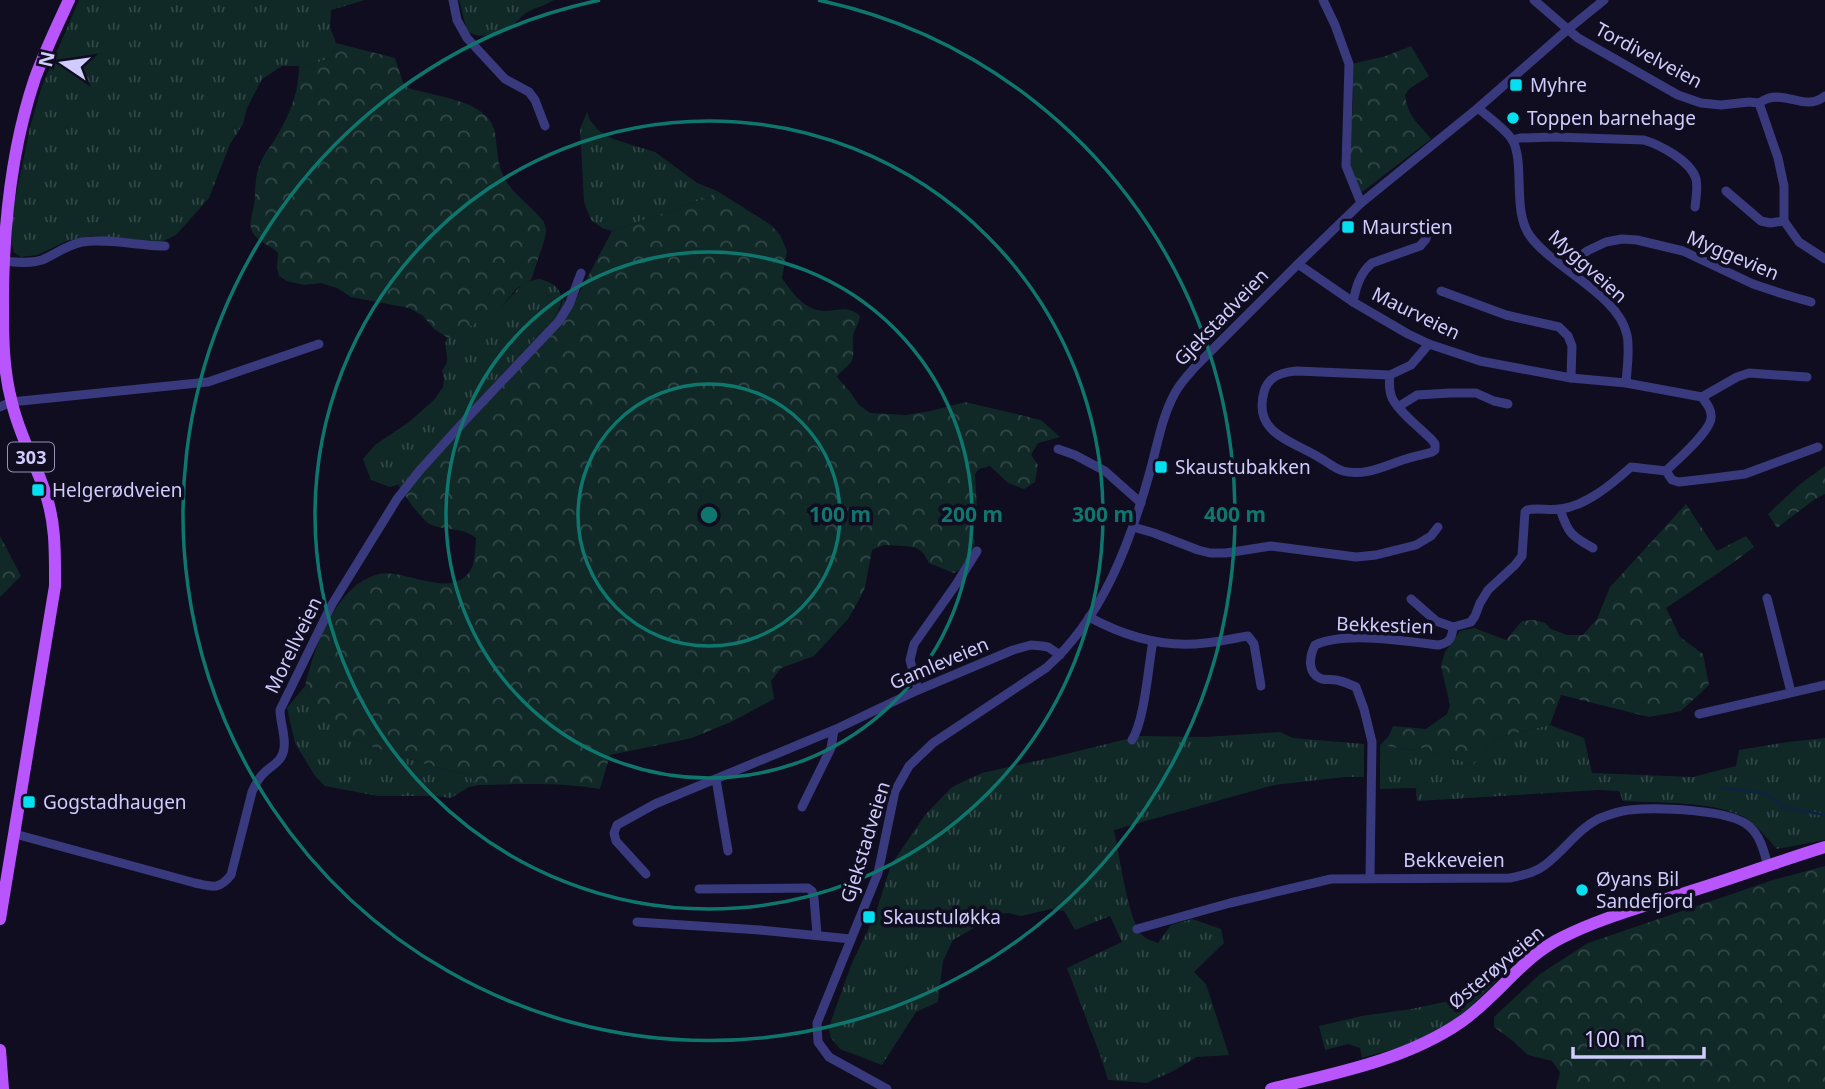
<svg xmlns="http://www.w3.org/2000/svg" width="1825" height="1089" font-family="'Noto Sans',sans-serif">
	<defs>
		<pattern id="grass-tufts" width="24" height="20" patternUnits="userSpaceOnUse" patternTransform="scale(1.75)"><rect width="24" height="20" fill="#102927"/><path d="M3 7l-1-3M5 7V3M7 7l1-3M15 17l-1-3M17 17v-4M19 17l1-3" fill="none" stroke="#324747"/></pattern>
		<pattern id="forest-crowns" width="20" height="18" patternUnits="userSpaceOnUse" patternTransform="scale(1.75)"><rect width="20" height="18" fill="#102927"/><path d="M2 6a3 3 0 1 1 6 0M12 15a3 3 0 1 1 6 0" fill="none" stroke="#324747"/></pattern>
	</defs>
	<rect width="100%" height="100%" fill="#0f0d1f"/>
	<g fill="url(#grass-tufts)">
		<polygon points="79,0 365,0 331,10 330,27 336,43 331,58 307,66 282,66 262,79 247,108 243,124 230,144 209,198 176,235 161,242 145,242 91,236 67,241 37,255 21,257 14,252 12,245 11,219 30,127 42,86"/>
		<path d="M459,0H554C544,6 537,7 528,12C521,15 517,23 510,27C497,35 480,40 467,31Z"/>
		<polygon points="587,112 590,120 598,130 613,139 655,152 697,183 717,191 709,197 612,231 602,228 591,220 584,202 580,129"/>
		<path d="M540,279C561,284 567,298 555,316L498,379L471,413L407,482L390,487L371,480L363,459L375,445L409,422L434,400L443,387L444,379L442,371C443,369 447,363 447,361C448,353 443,346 447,339C452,331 486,318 496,311C513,300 516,281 540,279Z"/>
		<polygon points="305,686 314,702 342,734 373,747 428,765 468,775 479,785 469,787 451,798 435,796 378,796 325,786 315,776 295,743 287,708"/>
		<path d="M1550,725L1584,738L1592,773L1693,777L1736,766L1739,750L1788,742L1825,738V840L1777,849C1769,840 1753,821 1742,816C1710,801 1658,803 1623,801L1619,791L1598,790L1417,801L1416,788L1380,789V745L1410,750L1423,748L1473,765L1499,737Z"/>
		<path d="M1280,732L1293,738L1364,744V777H1345L1274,785L1114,830C1119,852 1128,922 1143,936C1146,939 1153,941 1158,943L1171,925L1192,919L1221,929L1224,943L1194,972L1206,984L1229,1055L1197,1057L1175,1070L1147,1083L1108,1080L1102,1060L1067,968L1122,942L1110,916L1075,930L1064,911L1051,909L1021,916L1008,913L991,915L977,926L953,940L943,961L938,1002L916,1012L882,1065L840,1049L831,1038L829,1030L832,1018L852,963L875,915L891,865L925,815L952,787L982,773L1054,757L1139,736L1206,737Z"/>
		<path d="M1515,960C1493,985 1471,1009 1443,1028C1419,1044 1389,1050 1362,1058L1360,1048L1348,1044L1325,1050L1319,1026L1362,1016L1411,1009L1454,1000L1485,984Z"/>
	</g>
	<g fill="url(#forest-crowns)">
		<path d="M336,43L395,58L403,82L408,88C433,96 486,100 494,129C498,145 496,163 504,177C513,195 532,206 544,222L546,230L545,238L531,280L516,289L500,309L471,326L454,333L448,338L434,329L423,316L409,308L351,297L337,288L321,283L304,285L287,281L279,276L277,268L278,253C271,246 258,242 253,233C248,225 252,214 254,206C256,192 254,178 260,164C263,156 269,148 274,141C289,116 299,94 299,65L307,66L331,58Z"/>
		<path d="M1411,46L1429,76L1409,89L1405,95C1409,119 1417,121 1431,139L1362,192C1340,157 1352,140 1353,102C1354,89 1352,76 1352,64L1386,56Z"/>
		<path d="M717,191L771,225L780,235L787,251L782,278C793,294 806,312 827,311C841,310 848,306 860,316C859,324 854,329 853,337C852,345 855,352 852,360C848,368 841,370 837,377L851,393L859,405L870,413L906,415L931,411L965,402L1041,420L1060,437L1038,443L1031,455L1038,465L1035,482L1024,489L1008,483L990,466L979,469L975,474L977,508L970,528L975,542L971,556L963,568L954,573L929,563L924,554L917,548L905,546L883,545L872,550L865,587L860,598L848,619L814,656L781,668L771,681L774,699L733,721L692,738L610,755L600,789C560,782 519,784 479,785L468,775L428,765L373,747L342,734L318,709L305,686C315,647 335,585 379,574C405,568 458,604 473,565C475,557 475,547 476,538C463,527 447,531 432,525C420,520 406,496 398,485L407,482L471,413L498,379L555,316L560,309L563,300L574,303L612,231L709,197Z"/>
		<polygon points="1825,466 1825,494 1815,499 1777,528 1768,514 1799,485"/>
		<polygon points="1686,504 1717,551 1746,536 1754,547 1730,565 1666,608 1680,637 1703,654 1709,685 1681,711 1649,717 1561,695 1550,725 1499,737 1473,765 1423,748 1410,750 1380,745 1389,736 1393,726 1426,729 1447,714 1450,705 1441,666 1445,652 1460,631 1474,628 1506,640 1522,621 1534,620 1545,623 1551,629 1567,635 1583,635 1597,619 1610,587"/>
		<polygon points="0,536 21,576 0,597"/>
		<polygon points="1825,866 1825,1089 1556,1089 1560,1072 1552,1061 1528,1055 1513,1041 1494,1027 1494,1017 1540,974 1588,943 1773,880"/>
	</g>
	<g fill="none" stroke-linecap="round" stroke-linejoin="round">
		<polyline stroke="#0d2343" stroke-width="2.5" points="1722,788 1765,793 1786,808 1825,815"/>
		<g stroke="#39397d" stroke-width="9">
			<polyline points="453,0 457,20 467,38 505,79 529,92 535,100 545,126"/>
			<polyline points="1323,0 1335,25 1349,64 1346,166 1361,203"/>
			<polyline points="1534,0 1578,38 1678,95 1701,103 1721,105 1749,102 1759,103 1778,158 1784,186 1784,221 1799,242 1825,259"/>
			<path d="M1759,103C1762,101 1766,99 1769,98C1790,93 1806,111 1825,96"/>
			<path d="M1478,108C1487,116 1507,130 1513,141C1525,166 1512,211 1530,236C1553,268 1619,295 1627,335C1630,350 1627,367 1626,383"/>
			<path d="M1512,140L1520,138L1555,137L1644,140C1660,145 1691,161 1696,179C1698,188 1696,198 1695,207"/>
			<polyline points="1726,191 1761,221 1770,223 1784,221"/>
			<path d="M4,261C16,262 30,264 42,260C56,254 67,245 82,242C109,238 138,246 165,246"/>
			<path d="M1298,264L1353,302L1408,334L1429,344L1480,361L1571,378L1626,383L1702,397C1706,403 1712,409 1711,418C1710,432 1677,460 1666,471"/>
			<polyline points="1566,268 1587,251 1606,242 1622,239 1637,240 1683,251 1753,284 1783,294 1811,302"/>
			<polyline points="1441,291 1506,315 1559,327 1568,336 1572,346 1571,378"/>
			<path d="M1353,302C1356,287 1360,273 1372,263L1420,246L1426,239L1429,227"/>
			<path d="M1390,375C1389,383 1389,391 1392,398C1399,412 1420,428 1432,440L1435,444V450L1432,452C1423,455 1414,456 1406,459C1386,465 1365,477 1343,471C1333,468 1325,460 1315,455C1289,440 1253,432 1264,392C1268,376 1282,372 1297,371L1390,375L1411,365L1429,344"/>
			<polyline points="1702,397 1737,377 1749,373 1807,377"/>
			<polyline points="0,407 11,402 208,382 319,344"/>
			<polyline points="1398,407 1417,395 1450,393 1476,393 1494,401 1508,404"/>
			<polyline points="1058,449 1075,455 1105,471 1141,503"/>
			<path d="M1560,509C1568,533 1571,536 1593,548"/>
			<polyline points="1133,527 1154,533 1198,550 1210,553 1226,553 1271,546 1356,557 1376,555 1416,545 1431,536 1438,527"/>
			<polyline points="1767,598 1791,692"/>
			<path d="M1089,617C1124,636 1165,648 1205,643C1219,642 1234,638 1248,636L1254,644L1261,686"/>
			<path d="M1453,627L1471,622L1475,616L1480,603L1488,590L1515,565L1522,556L1525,512L1527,510C1538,507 1549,511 1560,509C1586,506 1612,484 1631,467L1666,471L1672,480L1679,482L1714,478L1745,474L1818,447"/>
			<polyline points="918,690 910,660 914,644 957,583 977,551"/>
			<polyline points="1699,714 1825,685"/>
			<path d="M1132,740C1145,719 1148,667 1153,641"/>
			<polyline points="716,779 728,851"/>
			<polyline points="802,807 831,748 834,730"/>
			<path d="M15,834L195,883C213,887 219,890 231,875L252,792C255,785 258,778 264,773C272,765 283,761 284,748C286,737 280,722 280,710L331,606L397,499L420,470L470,415L559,321L569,305L581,273"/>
			<polyline points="646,874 616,841 614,833 617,825 655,804 834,730 918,690 1013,650 1031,645 1042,646 1048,647 1060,655"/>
			<path d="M1370,878L1372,742L1364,709L1356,687C1351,685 1345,682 1340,681C1334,679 1328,680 1322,679C1307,674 1309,657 1315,645C1345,631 1405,641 1438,645C1449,643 1452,639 1453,627L1436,621L1411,599"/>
			<polyline points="699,889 808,888 812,891 814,898 817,934"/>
			<polyline points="637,922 760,930 851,939"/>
			<path d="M1137,929L1230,903L1331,879L1510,878C1523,875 1535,873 1545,865C1564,851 1577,830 1598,819C1608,815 1618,811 1629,810C1655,807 1732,809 1750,827C1761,837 1764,852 1768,866"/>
			<path d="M887,1089L829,1057L818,1042L817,1023L878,873L895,791L909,766L933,743L1046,668C1102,618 1129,546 1149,475C1157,448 1161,418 1175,393C1180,383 1188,375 1195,367L1298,264L1361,203L1478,108L1567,30L1604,0"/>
		</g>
		<g stroke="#b955fc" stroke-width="12">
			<path d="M0,919L55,586C55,554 56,523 45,492C35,462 19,434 12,403C2,366 3,329 3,292C4,220 12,146 35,78C45,51 57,26 69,0"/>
			<polyline points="0,1050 3,1089"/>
			<path d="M1271,1089C1336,1073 1406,1060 1461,1022C1497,997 1523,956 1563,937C1603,917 1646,906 1688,892C1734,878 1779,861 1825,847"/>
		</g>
	</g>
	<g fill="none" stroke="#0f766e" stroke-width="3.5">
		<circle cx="709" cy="515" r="131"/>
		<circle cx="709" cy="515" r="263"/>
		<circle cx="709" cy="515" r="394"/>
		<path d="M818 0A526 526 0 1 1 600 0"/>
	</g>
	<g fill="#05e0f1" stroke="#0f0d1f" stroke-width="2.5">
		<rect x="1509" y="78" width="14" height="14" rx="3.5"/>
		<circle cx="1513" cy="118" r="7"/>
		<rect x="1341" y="220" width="14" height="14" rx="3.5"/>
		<rect x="1154" y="460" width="14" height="14" rx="3.5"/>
		<rect x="31" y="483" width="14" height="14" rx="3.5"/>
		<rect x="22" y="795" width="14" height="14" rx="3.5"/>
		<circle cx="1582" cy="890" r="7"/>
		<rect x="862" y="910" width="14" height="14" rx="3.5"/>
	</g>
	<g text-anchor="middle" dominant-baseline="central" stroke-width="7" stroke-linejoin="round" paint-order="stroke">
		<rect fill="#0f0d1f" stroke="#9693bb" stroke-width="2" x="8" y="442.5" width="46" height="29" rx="5"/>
		<g font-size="18" font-weight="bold" fill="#d0ccfe">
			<text x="31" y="457">303</text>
		</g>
		<g font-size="19" fill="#d0ccfe" stroke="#0f0d1f">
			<text transform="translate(1649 55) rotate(28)">Tordivelveien</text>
			<text transform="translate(1733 255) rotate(23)">Myggevien</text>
			<text transform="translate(1588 266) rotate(42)">Myggveien</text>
			<text transform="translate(1416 313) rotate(26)">Maurveien</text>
			<text transform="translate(1221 317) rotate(-46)">Gjekstadveien</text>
			<text transform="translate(1385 625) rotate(2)">Bekkestien</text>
			<text transform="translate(293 645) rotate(-64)">Morellveien</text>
			<text transform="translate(939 663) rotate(-23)">Gamleveien</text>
			<text transform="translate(865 842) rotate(-73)">Gjekstadveien</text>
			<text x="1454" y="860">Bekkeveien</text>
			<text transform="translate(1496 967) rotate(-40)">Østerøyveien</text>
		</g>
		<g font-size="19" fill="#d0ccfe" stroke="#0f0d1f" text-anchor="start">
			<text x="1530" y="85">Myhre</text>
			<text x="1527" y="118">Toppen barnehage</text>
			<text x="1362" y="227">Maurstien</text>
			<text x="1175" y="467">Skaustubakken</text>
			<text x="52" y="490">Helgerødveien</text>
			<text x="43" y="802">Gogstadhaugen</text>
			<text x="1596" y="879">Øyans Bil<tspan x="1596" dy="22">Sandefjord</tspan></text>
			<text x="883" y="917">Skaustuløkka</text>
		</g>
	</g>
	<circle cx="709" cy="515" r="10" fill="#0f766e" stroke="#0f0d1f" stroke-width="3.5"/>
	<g font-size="21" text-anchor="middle" font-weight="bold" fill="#0f766e" stroke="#0f0d1f" stroke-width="7" stroke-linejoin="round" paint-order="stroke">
		<text x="840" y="522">100 m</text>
		<text x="972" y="522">200 m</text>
		<text x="1103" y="522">300 m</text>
		<text x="1235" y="522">400 m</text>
	</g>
	<g transform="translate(63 63) rotate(283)" stroke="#0f0d1f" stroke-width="5" paint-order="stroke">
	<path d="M0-5L12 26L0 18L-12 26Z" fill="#d0ccfe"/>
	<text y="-10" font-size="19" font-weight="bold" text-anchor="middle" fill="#d0ccfe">N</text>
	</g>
	<path d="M1573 1047v10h131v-10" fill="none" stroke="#d0ccfe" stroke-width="3.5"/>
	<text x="1584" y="1047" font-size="21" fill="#d0ccfe" stroke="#0f0d1f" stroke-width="5" paint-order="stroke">100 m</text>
</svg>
